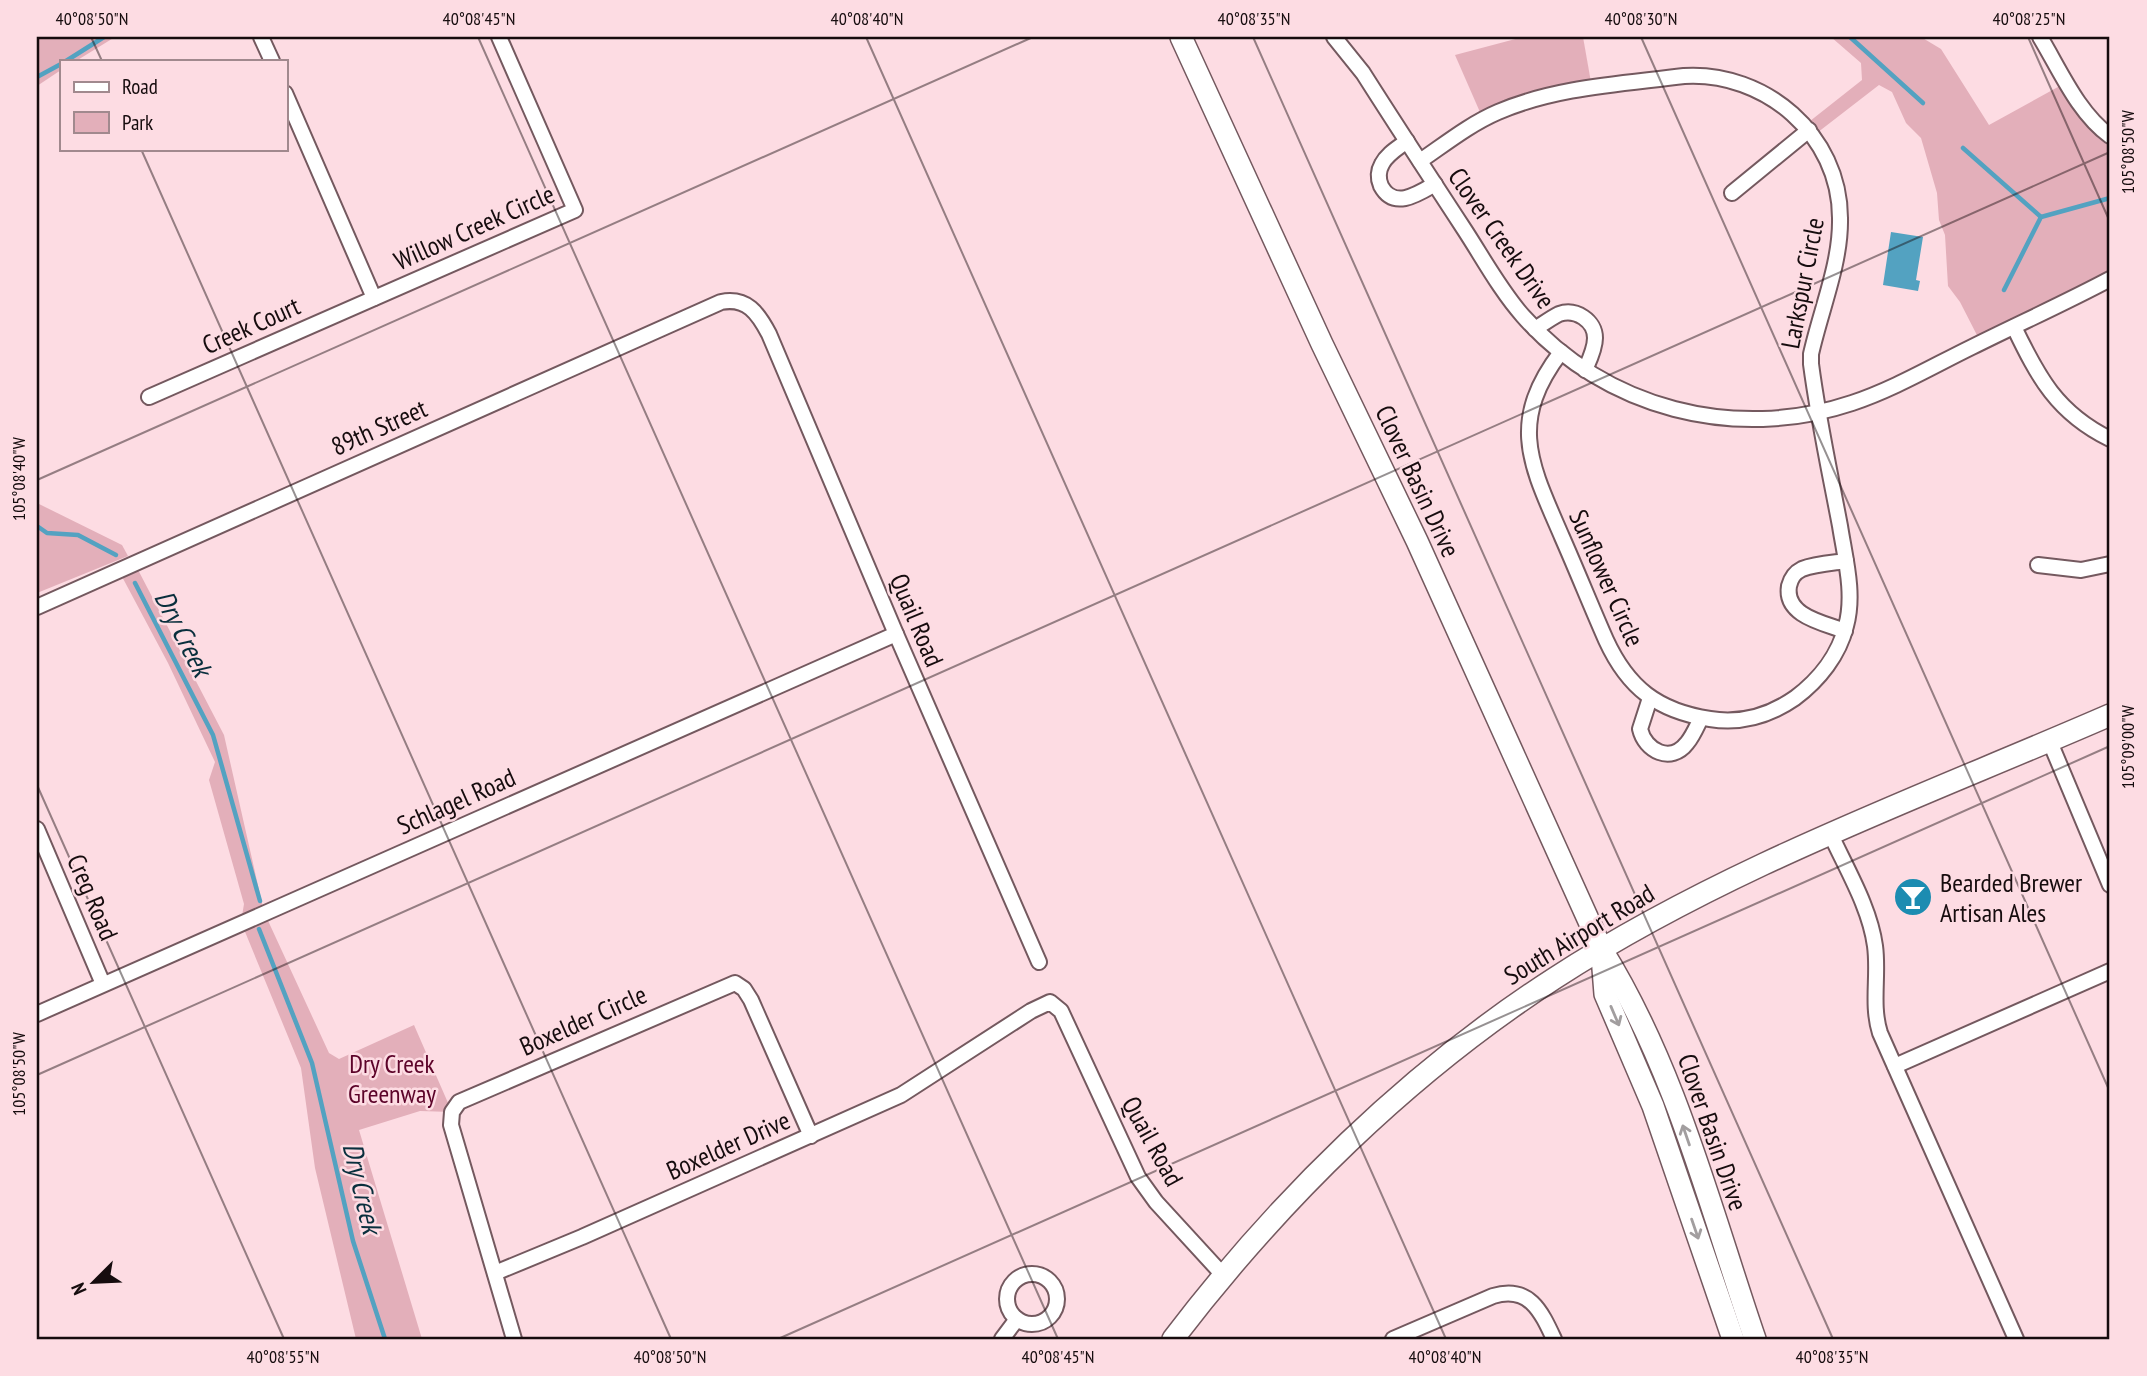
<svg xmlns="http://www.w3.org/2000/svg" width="2147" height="1376" font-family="'PT Sans Narrow',sans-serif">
	<rect width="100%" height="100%" fill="#fddce3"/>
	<g fill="#e3afba">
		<polygon points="37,37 115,37 76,61 61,61 61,70 37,86"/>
		<polygon points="1523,37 1583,37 1592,88 1483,119 1455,55"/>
		<polygon points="1831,37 1921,37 1941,49 1989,125 2067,82 2110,136 2110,279 1981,343 1960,302 1948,286 1945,235 1939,220 1937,193 1921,138 1906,123 1892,92 1879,85 1813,136 1805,125 1862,80 1861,63"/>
		<polygon points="37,503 122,545 128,556 37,593"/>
		<polygon points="135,564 224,735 264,912 329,1053 339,1059 414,1025 452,1112 420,1111 359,1130 422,1339 356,1339 315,1168 301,1068 241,922 244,904 209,780 215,762 168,663 119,571"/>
	</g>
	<polygon fill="#53a2c1" points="1891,232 1923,237 1916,280 1920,281 1918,291 1883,285"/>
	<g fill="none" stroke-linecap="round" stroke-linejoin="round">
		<g stroke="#53a2c1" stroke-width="4.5">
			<polyline points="1850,37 1923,103"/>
			<polyline points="66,61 104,37"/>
			<polyline points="37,77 61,64"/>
			<polyline points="1963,148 2041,217"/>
			<polyline points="2004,290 2041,217 2110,198"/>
			<polyline points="37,526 47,533 78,535 116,555"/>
			<polyline points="135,583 213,735 260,901"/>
			<polyline points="259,929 312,1063 353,1241 385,1339"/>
		</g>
		<defs>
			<g id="street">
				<polyline points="261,37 272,61"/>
				<path d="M1334,37L1363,73C1396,125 1430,177 1464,229C1483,258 1500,290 1523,316C1605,409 1735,442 1852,403C1894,389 1933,366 1972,347C2018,324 2065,303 2110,279"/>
				<path d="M2040,37C2060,70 2078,113 2110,136"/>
				<polyline points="285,93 374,298"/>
				<path d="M1407,141C1398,148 1387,154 1382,164C1378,171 1378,179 1381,186C1394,210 1418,194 1435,184"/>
				<path d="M1420,161C1445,144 1470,124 1498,112C1556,87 1622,84 1684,76C1765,71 1840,135 1840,218C1841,263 1821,309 1811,354V364C1818,418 1830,473 1840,526C1845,558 1855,594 1846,626C1839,655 1819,680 1795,698C1769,716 1741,724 1710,719C1658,711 1628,688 1606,640C1591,606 1577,571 1562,537C1531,465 1507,423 1561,352"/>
				<polyline points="1732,193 1809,130"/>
				<path d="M2014,327C2038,377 2057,413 2110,439"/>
				<path d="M1535,329C1543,324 1551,318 1559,314C1576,308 1595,321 1595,338C1595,349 1589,361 1585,370"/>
				<polyline points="149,397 575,210 499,37"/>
				<polyline points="2038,565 2081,570 2110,564"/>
				<path d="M37,607L721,302C747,297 758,313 769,334L896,634L1039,962"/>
				<path d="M1845,631C1824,623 1784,616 1789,586C1791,578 1794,573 1802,569C1815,564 1832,563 1846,561"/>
				<path d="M1650,698L1640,729C1645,751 1671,764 1687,743C1693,736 1697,726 1701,718"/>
				<polyline points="2050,742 2110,885"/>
				<polyline points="37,829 103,984"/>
				<path d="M1831,835C1847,870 1870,908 1875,946C1879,975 1871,1005 1880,1033L2016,1339"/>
				<polyline points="37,1014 896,634"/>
				<polyline points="1895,1066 2110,971"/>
				<polyline points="495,1273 582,1237 901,1095 1031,1011 1050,1002 1061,1011 1138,1177 1156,1202 1223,1275"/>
				<circle cx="1032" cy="1299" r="25"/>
				<polyline points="514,1339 451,1125 452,1112 459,1102 735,983 744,989 751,1000 811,1136"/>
				<polyline points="1002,1339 1017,1319"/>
				<path d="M1393,1339L1493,1296C1529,1285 1541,1311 1554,1339"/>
			</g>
			<g id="secondary">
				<path d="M1181,37L1322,344L1417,541L1602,950C1676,1069 1710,1208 1755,1339"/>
				<polyline points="1602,956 1605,994 1653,1106 1733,1339"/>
				<path d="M1173,1339C1279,1200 1408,1073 1555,978C1726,867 1924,796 2110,715"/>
			</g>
		</defs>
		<use href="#street" stroke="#74595f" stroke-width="18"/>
		<use href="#secondary" stroke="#74595f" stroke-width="24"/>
		<use href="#street" stroke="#fff" stroke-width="14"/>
		<use href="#secondary" stroke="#fff" stroke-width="21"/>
	</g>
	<defs><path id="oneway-shaft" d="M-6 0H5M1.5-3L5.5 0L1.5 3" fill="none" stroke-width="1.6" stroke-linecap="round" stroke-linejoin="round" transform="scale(1.75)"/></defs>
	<g stroke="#a29e9f">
		<use href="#oneway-shaft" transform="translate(1615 1016) rotate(67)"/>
		<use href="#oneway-shaft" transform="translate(1686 1135) rotate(-109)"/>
		<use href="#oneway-shaft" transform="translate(1695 1229) rotate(71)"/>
	</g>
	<path fill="none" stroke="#160c0e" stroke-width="2" stroke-opacity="0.45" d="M91,37L102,61M478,37L1058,1339M866,37L1446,1339M1253,37L1833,1339M1641,37L2110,1092M2028,37L2110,222M141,149L671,1339M37,480L1033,37M37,785L284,1339M37,1075L2110,152M778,1339L2110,746"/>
	<defs>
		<symbol id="bar-disc" viewBox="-11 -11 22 22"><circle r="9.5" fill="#1c8cb1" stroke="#fddce3"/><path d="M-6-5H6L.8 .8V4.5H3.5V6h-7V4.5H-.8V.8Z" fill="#fff"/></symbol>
	</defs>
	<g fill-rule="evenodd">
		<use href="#bar-disc" x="1891" y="875" width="44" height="44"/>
	</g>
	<g text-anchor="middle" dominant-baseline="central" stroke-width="5" stroke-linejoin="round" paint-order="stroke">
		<g font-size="26" fill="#160c0e" stroke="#fddce3">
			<text transform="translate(474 227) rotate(-24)">Willow Creek Circle</text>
			<text transform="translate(1502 238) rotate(55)">Clover Creek Drive</text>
			<text transform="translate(1802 283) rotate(-79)">Larkspur Circle</text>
			<text transform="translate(251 325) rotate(-24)">Creek Court</text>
			<text transform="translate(379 427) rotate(-24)">89th Street</text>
			<text transform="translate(1418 481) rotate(65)">Clover Basin Drive</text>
			<text transform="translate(1607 578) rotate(66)">Sunflower Circle</text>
			<text transform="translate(917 620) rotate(67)">Quail Road</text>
			<text transform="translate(456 801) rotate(-24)">Schlagel Road</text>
			<text transform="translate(93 897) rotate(67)">Creg Road</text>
			<text transform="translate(1579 934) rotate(-31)">South Airport Road</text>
			<text transform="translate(583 1020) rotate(-24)">Boxelder Circle</text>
			<text transform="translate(1713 1132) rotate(71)">Clover Basin Drive</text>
			<text transform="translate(1153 1141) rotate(61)">Quail Road</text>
			<text transform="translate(728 1145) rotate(-24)">Boxelder Drive</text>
		</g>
		<g font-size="26" fill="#160c0e" stroke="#fddce3" text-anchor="start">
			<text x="1940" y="882">Bearded Brewer<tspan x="1940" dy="30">Artisan Ales</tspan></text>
		</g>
		<g font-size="26" fill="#5c0329" stroke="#fddce3">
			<text x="392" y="1063">Dry Creek<tspan x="392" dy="30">Greenway</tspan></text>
		</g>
		<g font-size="28" font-style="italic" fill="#092f3d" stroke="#fddce3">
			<text transform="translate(184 633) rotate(63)">Dry Creek</text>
			<text transform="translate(363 1188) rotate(77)">Dry Creek</text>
		</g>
	</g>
	<rect width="2147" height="1376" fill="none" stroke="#fddce3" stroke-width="77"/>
	<rect x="60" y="60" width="228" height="91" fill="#fddce3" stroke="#a1898e" stroke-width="2"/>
	<rect x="74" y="82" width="35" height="10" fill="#ffffff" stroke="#a1898e" stroke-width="2"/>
	<text x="122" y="94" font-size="21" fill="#160c0e">Road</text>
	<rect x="74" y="112" width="35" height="21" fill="#e3afba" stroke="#a1898e" stroke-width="2"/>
	<text x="122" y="130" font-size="21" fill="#160c0e">Park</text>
	<g transform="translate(94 1282) rotate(246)" stroke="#fddce3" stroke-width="5" paint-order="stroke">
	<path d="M0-5L12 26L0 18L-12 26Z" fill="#160c0e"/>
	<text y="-10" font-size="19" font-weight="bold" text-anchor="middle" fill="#160c0e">N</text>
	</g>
	<rect x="38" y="38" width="2070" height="1300" fill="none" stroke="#160c0e" stroke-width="2.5"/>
	<g font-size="18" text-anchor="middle" fill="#160c0e">
		<text x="92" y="25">40°08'50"N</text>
		<text x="479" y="25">40°08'45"N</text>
		<text x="867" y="25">40°08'40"N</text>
		<text x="1254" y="25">40°08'35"N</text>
		<text x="1641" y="25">40°08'30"N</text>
		<text x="2029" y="25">40°08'25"N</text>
		<text transform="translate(2128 152) rotate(-90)" y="6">105°08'50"W</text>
		<text transform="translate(19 479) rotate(-90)" y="6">105°08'40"W</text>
		<text transform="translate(2128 747) rotate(-90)" y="6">105°09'00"W</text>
		<text transform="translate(19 1074) rotate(-90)" y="6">105°08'50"W</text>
		<text x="283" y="1363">40°08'55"N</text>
		<text x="670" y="1363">40°08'50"N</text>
		<text x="1058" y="1363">40°08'45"N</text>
		<text x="1445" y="1363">40°08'40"N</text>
		<text x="1832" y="1363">40°08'35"N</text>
	</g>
</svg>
